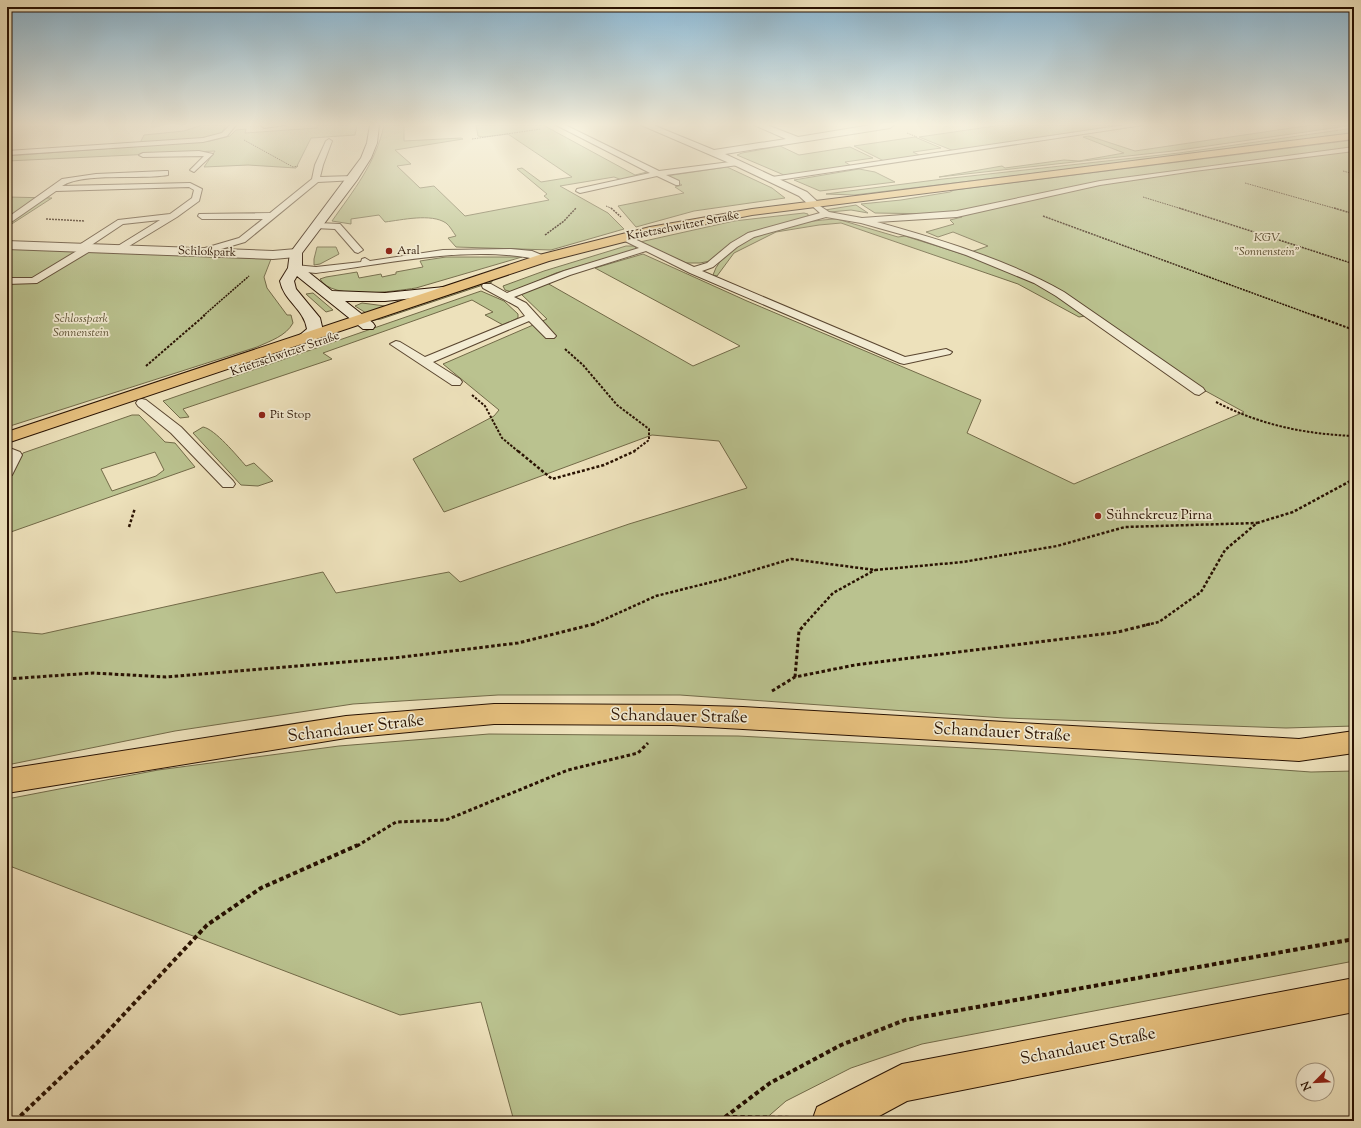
<svg xmlns="http://www.w3.org/2000/svg" width="1361" height="1128" font-family="'Sorts Mill Goudy',serif">
	<rect width="100%" height="100%" fill="#ede1bb"/>
	<filter id="stains"><feTurbulence type="fractalNoise" baseFrequency=".005" numOctaves="4"/><feColorMatrix values="0 0 0 0 .2 0 0 0 0 .09 0 0 0 0 .02 0 0 0 .5 -.17"/></filter>
	<radialGradient id="worn" r=".72"><stop offset=".6" stop-color="#630" stop-opacity="0"/><stop offset="1" stop-color="#630" stop-opacity=".3"/></radialGradient>
	<g fill="#bac28f" stroke="#726a48" fill-rule="evenodd">
		<polygon points="202,125 226,125 221,134 203,138 140,143 144,135 184,131"/>
		<polygon points="317,125 357,125 355,135 311,138 296,168 248,165 204,167 215,151 7,161 7,156 210,141 230,136 236,130 246,129 245,133 317,128"/>
		<path d="M384,125H404V141L461,138L463,139L395,150L411,164L397,166L420,188L434,186L465,216L549,200L544,196L547,194L517,169L522,168L541,182L572,177L508,134L483,137L478,136L476,125H543L635,175L647,172L650,173L622,180L614,177L560,186L608,213L624,229L551,250L456,247L448,238L456,236C453,232 450,226 446,223C431,213 402,220 385,222L379,215L351,219V224L332,221C353,191 376,163 384,125Z"/>
		<polygon points="1002,125 1132,125 954,151 919,137"/>
		<polygon points="1312,125 1354,125 1173,151 939,177 1002,166 1005,168 1064,160 1079,161 1124,153 1083,137 1089,136 1135,151"/>
		<polygon points="1354,128 1354,134 1319,139 854,195 826,194 943,179 1179,153"/>
		<polygon points="915,137 941,148 913,152 921,156 886,162 854,146"/>
		<polygon points="1354,140 1354,726 1286,728 1004,718 680,695 498,695 353,704 175,731 7,765 7,631 42,634 323,572 336,593 449,572 460,582 629,524 747,488 719,441 652,435 444,512 413,459 494,416 499,410 443,364 547,319 520,293 547,283 693,366 740,346 595,268 643,254 747,301 981,400 967,433 1074,484 1244,412 1202,389 1065,293 971,252 988,246 953,232 938,237 926,232 954,224 950,220 962,217 953,212 938,214 875,213 861,204 901,200 950,192 954,190"/>
		<polygon points="780,146 799,155 850,147 873,158 845,162 853,167 784,175 737,155 742,153"/>
		<polygon points="727,167 772,188 785,198 694,211 636,227 618,206 684,193 675,187 682,185 666,176"/>
		<polygon points="859,169 875,172 895,182 820,191 794,180"/>
		<polygon points="7,197 52,198 7,227"/>
		<polygon points="856,205 868,213 851,210 830,212 825,210"/>
		<polygon points="804,213 808,214 808,217 747,233 710,261 700,263 686,263 640,242 734,221"/>
		<path d="M837,219L898,237L905,236C948,250 994,262 1035,282C1053,291 1069,304 1085,316L1079,317L1018,284L841,223L819,225L776,232L734,253L717,276L713,275C725,235 802,220 837,219Z"/>
		<polygon points="626,246 634,246 637,249 556,273 512,292 505,290 503,286 544,271"/>
		<polygon points="317,247 336,247 339,254 320,264 314,265 314,259"/>
		<path d="M7,248L271,259L264,277L267,288L287,315H291L293,323C286,336 270,341 257,347L7,427Z"/>
		<path d="M446,257H522L416,288C395,291 332,301 320,279L326,277L357,272L359,278L381,274L382,277L396,274V272L423,267L420,261Z"/>
		<polygon points="492,280 492,282 381,319 368,321"/>
		<polygon points="481,291 504,301 518,314 518,318 503,325 485,315 493,312 472,300 323,353 332,359 183,409 189,417 180,418 163,401"/>
		<polygon points="313,293 333,310 326,312 306,294"/>
		<polygon points="362,303 385,306 385,307 366,313 355,306"/>
		<path d="M132,415H139L165,442L175,443L195,467L8,533L7,568V485L23,453ZM155,452L164,470L156,476L112,491L101,469Z"/>
		<path d="M203,427C215,429 237,456 246,466L254,463L273,481L258,486L241,485L193,433Z"/>
		<polygon points="489,734 738,736 1004,750 1311,772 1354,771 1354,961 922,1044 851,1068 786,1101 763,1121 514,1121 481,1002 400,1015 7,865 7,799 158,770 339,746"/>
	</g>
	<g fill="none" stroke-linecap="round" stroke-linejoin="round">
		<defs>
			<g id="service">
				<polygon points="230,125 236,125 227,136 203,142 7,155 7,151 203,138 222,133"/>
				<polygon points="261,125 285,125 264,128"/>
				<polygon points="556,125 565,125 659,171 738,161 742,163 738,165 666,175 679,181 679,185 676,185 657,176 580,193 576,191 577,189 650,173"/>
				<polygon points="1125,125 1143,125 772,181 768,179 772,177"/>
				<polygon points="329,139 332,141 323,165 320,177 353,176 356,176 356,180 318,182 245,242 204,254 198,254 198,250 239,238 263,219 202,219 198,216 199,214 270,213 312,179 315,165 326,141"/>
				<path d="M1354,147V151L1194,171L1100,185L957,217L877,222C941,240 1006,259 1064,292L1203,388L1205,391L1199,395L1195,394L1056,296L1034,283L966,255L918,239L861,223L826,217L754,237L737,247L713,267L702,271L905,357L946,349L952,352L950,354L904,364L900,363L690,273L646,251L570,275L514,297L526,303L556,336L554,338H546L529,321L433,362L460,379L462,382L460,385H452L390,344L396,341L400,342L425,357L525,316L518,307L483,288L482,286L483,284H491L507,293L564,271L639,248L621,239L620,237L624,234L694,267L707,263L731,243L748,233L820,213L810,204L814,202L829,212L862,218L957,211L1100,181Z"/>
				<polygon points="199,151 213,154 194,172 190,170 204,156 143,157 139,155 143,153"/>
				<path d="M165,171H168V175C141,180 83,172 62,186L190,183L202,189L199,201L177,217L121,251H115L113,249L160,220L123,224L90,246L94,248L92,250L37,283L7,284V278H32L80,249L77,247L79,245L118,220L170,214L192,198L194,190L189,187L56,191L7,225V218L62,179L96,174Z"/>
				<polygon points="318,223 340,224 363,250 358,253 355,252 335,229 315,228 314,226"/>
				<path d="M511,249L532,251L549,258L544,261C474,243 388,264 316,273L295,271L290,268L295,265L316,267L361,262L362,259L365,258L370,261L443,250Z"/>
				<polygon points="142,399 146,400 181,427 233,481 235,484 233,487 223,487 171,433 138,406 136,403 138,400"/>
				<polygon points="7,447 20,452 22,455 12,475 7,476"/>
			</g>
			<g id="minor">
				<polygon points="641,125 653,125 714,150 786,139 754,125 767,125 798,137 871,125 894,125 890,128 725,154 807,192 820,204 814,207 810,206 799,196 734,165"/>
				<polygon points="7,241 273,251 296,249 302,253 296,257 273,259 7,249"/>
			</g>
			<path id="secondary" d="M370,125H379L377,143L371,158L357,180L302,253V267L332,291L385,293L444,287L449,288L451,291L449,294L444,295L385,301H345L373,323L375,326L373,329H363L297,276L294,281L296,289L320,318L323,331L308,342H298L295,339L307,329C304,309 284,301 280,281L288,268L290,253L361,158L367,143Z"/>
			<g id="primary">
				<polygon points="1354,133 1354,139 752,215 651,235 549,261 7,443 7,432 539,255 650,227 752,209"/>
				<polygon points="494,704 672,705 743,707 1299,739 1354,731 1354,753 1299,761 743,729 672,725 494,724 346,738 7,793 7,769 346,716"/>
				<polygon points="1354,978 1354,1012 907,1101 870,1121 812,1121 817,1107 902,1064"/>
			</g>
		</defs>
		<use href="#service" stroke="#5a4630" stroke-width="2"/>
		<use href="#minor" stroke="#5a4630" stroke-width="2"/>
		<use href="#secondary" stroke="#291202" stroke-width="2"/>
		<use href="#primary" stroke="#291202" stroke-width="2"/>
		<g stroke="#291202" stroke-width="1" stroke-dasharray="1.5 1" stroke-linecap="butt">
			<polyline points="907,133 917,137"/>
			<polyline points="472,139 541,129"/>
			<polyline points="244,140 293,167 298,166"/>
			<polyline points="1343,171 1354,174"/>
			<polyline points="1245,183 1337,209"/>
			<polyline points="1143,197 1182,209"/>
			<polyline points="606,206 613,209"/>
			<polyline points="575,209 576,208"/>
		</g>
		<g stroke="#291202" stroke-width="1.5" stroke-dasharray="2 1" stroke-linecap="butt">
			<polyline points="611,208 621,217"/>
			<polyline points="1179,208 1354,264"/>
			<polyline points="1334,208 1354,214"/>
			<polyline points="1043,216 1315,316"/>
			<polyline points="46,219 85,221"/>
			<polyline points="545,235 564,221 576,208"/>
			<polyline points="203,316 249,276"/>
		</g>
		<g stroke="#291202" stroke-width="2" stroke-dasharray="2.5 1.5" stroke-linecap="butt">
			<polyline points="1313,315 1354,330"/>
			<polyline points="565,349 583,365 617,405 649,429 649,440 633,452"/>
			<polyline points="146,366 205,315"/>
			<polyline points="472,395 485,406 502,438 519,452"/>
			<path d="M1216,402C1260,425 1305,434 1354,436"/>
		</g>
		<g stroke="#291202" stroke-width="2.5" stroke-dasharray="3 2" stroke-linecap="butt">
			<polyline points="518,451 552,479 604,465 635,451"/>
			<polyline points="129,527 135,508"/>
			<polyline points="592,625 656,596 724,579 791,559 875,570 963,562 1057,546 1125,527 1257,523"/>
			<polyline points="804,625 833,593 875,570"/>
			<polyline points="1146,625 1159,622 1201,592 1225,550 1257,523 1293,512 1354,479"/>
		</g>
		<g stroke="#291202" stroke-width="3" stroke-dasharray="3.5 2.5" stroke-linecap="butt">
			<polyline points="795,677 799,631 805,624"/>
			<polyline points="7,679 93,673 166,677 394,658 518,643 594,624"/>
			<polyline points="772,691 795,677 855,665 1118,632 1150,624"/>
			<polyline points="357,846 396,822 446,820 568,770 638,753 648,743"/>
		</g>
		<g stroke="#291202" stroke-width="4" stroke-dasharray="4.5 3" stroke-linecap="butt">
			<polyline points="725,1117 770,1083 841,1045 905,1020 1354,939"/>
			<polyline points="15,1121 97,1043 207,925 261,888 358,845"/>
			<polyline points="719,1121 725,1117 797,1118"/>
		</g>
		<use href="#service" fill="#f3ecd3" fill-rule="evenodd"/>
		<use href="#minor" fill="#f3ecd3" fill-rule="evenodd"/>
		<use href="#secondary" fill="#f3ecd3" fill-rule="evenodd"/>
		<use href="#primary" fill="#e6c07e" fill-rule="evenodd"/>
	</g>
	<linearGradient id="sky" x2="0" y2="1"><stop stop-color="#89b7d4"/><stop offset="0.44" stop-color="#f7f2e0"/><stop offset="1" stop-color="#f7f2e0" stop-opacity="0"/></linearGradient>
	<rect width="1361" height="283" fill="url(#sky)"/>
	<g fill="#8f2418" stroke="#f3ecd3" stroke-width="1.5">
		<circle cx="389" cy="251" r="4"/>
		<circle cx="262" cy="415" r="4"/>
		<circle cx="1098" cy="516" r="4"/>
	</g>
	<g text-anchor="middle" dominant-baseline="central" stroke-width="3.5" stroke-linejoin="round" paint-order="stroke">
		<g font-size="12" fill="#291202" stroke="#f3ecd3">
			<text transform="translate(683 226) rotate(-11)">Krietzschwitzer Straße</text>
			<text transform="translate(207 252) rotate(2)">Schloßpark</text>
			<text transform="translate(285 354) rotate(-19)">Krietzschwitzer Straße</text>
		</g>
		<g font-size="12" font-style="italic" fill="#5c5033" stroke="#f3ecd3">
			<text x="1267" y="238">KGV<tspan x="1267" dy="14">"Sonnenstein"</tspan></text>
			<text x="81" y="319">Schlosspark<tspan x="81" dy="14">Sonnenstein</tspan></text>
		</g>
		<g font-size="12" fill="#291202" stroke="#f3ecd3" text-anchor="start">
			<text x="397" y="251">Aral</text>
			<text x="270" y="415">Pit Stop</text>
		</g>
		<g font-size="14" fill="#291202" stroke="#f3ecd3" text-anchor="start">
			<text x="1106" y="516">Sühnekreuz Pirna</text>
		</g>
		<g font-size="17" fill="#291202" stroke="#f3ecd3">
			<text transform="translate(679 717) rotate(1)">Schandauer Straße</text>
			<text transform="translate(356 729) rotate(-7)">Schandauer Straße</text>
			<text transform="translate(1002 733) rotate(3)">Schandauer Straße</text>
			<text transform="translate(1088 1047) rotate(-11)">Schandauer Straße</text>
		</g>
	</g>
	<rect width="1361" height="1128" fill="none" stroke="#ede1bb" stroke-width="24"/>
	<rect x="8" y="8" width="1345" height="1112" fill="none" stroke="#291202" stroke-width="2"/>
	<rect x="12" y="12" width="1337" height="1104" fill="none" stroke="#291202"/>
	<g transform="translate(1315 1082) rotate(246)"><circle r="19" fill="#f3ecd3" stroke="#a2957f"/>
	<path d="M0-3L7 15L0 10L-7 15Z" fill="#8f2418"/>
	<text y="-6" font-size="11" font-weight="bold" text-anchor="middle" fill="#291202">N</text>
	</g>
	<rect width="100%" height="100%" filter="url(#stains)"/>
	<rect width="100%" height="100%" fill="url(#worn)"/>
</svg>
